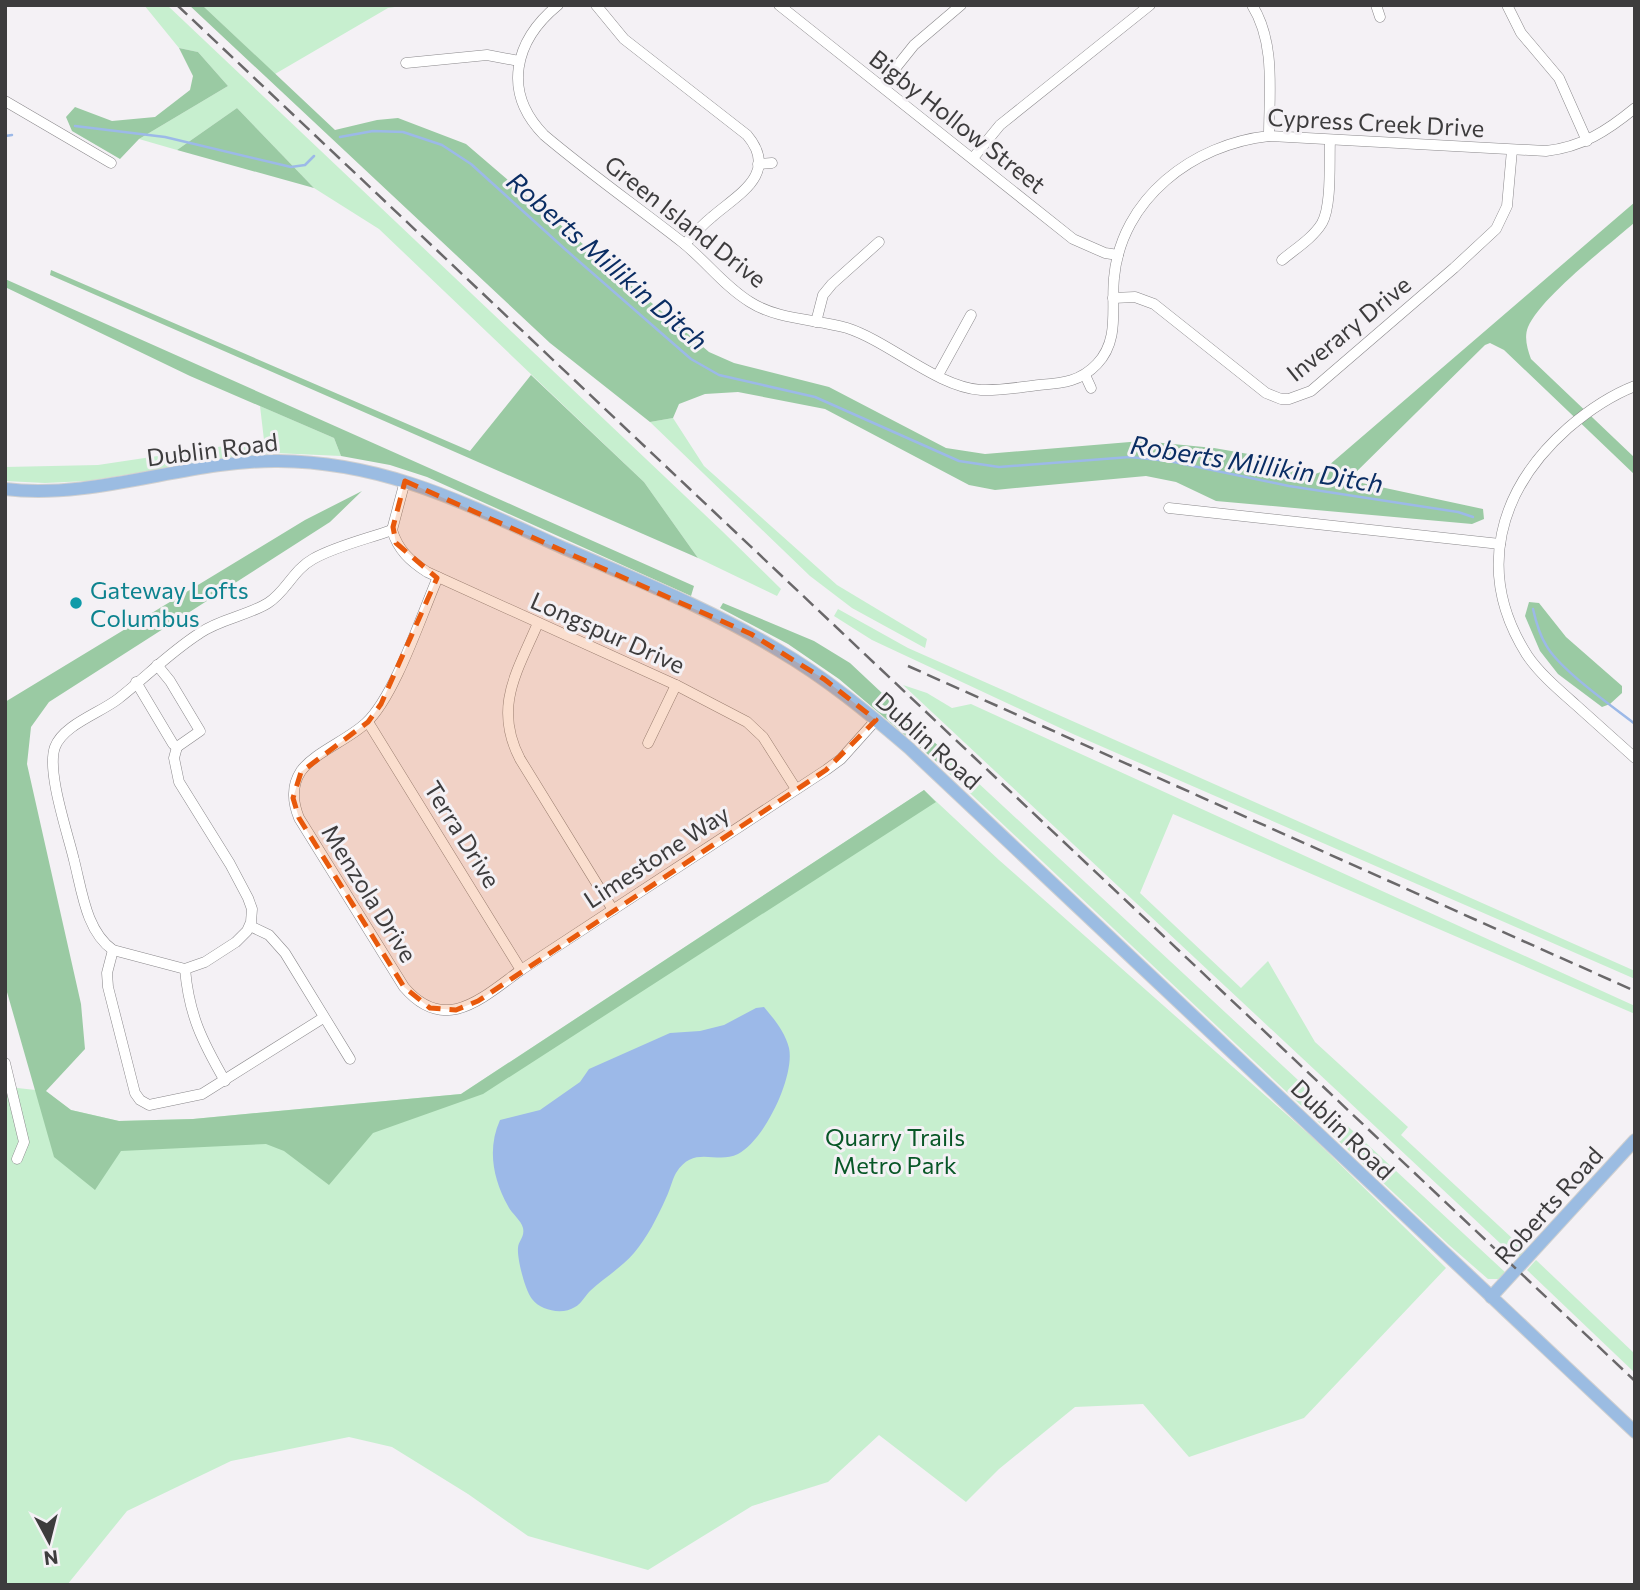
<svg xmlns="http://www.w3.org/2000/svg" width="1640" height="1590" font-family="Commissioner,sans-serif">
	<rect width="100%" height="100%" fill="#f4f1f5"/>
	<g fill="#c7efcf">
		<polygon points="144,5 167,5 722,531 781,589 777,596 698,558 644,482 379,229 314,188 237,108 177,150 139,139 228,86 198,52 179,48"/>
		<polygon points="202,5 408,5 388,8 275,74"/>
		<polygon points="260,406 334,438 341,456 275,453 242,456 87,481 45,483 5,481 5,467 98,465 264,440"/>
		<polygon points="673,418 704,466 837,585 927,639 925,648 852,608 810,576 650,422"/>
		<polygon points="838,609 908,648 1635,971 1635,979 1073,734 872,640 834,616"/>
		<polygon points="903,685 927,693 952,708 971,704 1635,1006 1635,1014 1173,814 1140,893 1241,988 1268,961 1315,1042 1408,1127 1401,1135 1526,1251 1517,1259"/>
		<polygon points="947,754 1506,1273 1498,1279 1488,1279 1449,1245 938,763 945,759"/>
		<polygon points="924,790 999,860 1312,1137 1446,1268 1304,1418 1189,1457 1143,1404 1075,1407 999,1469 966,1502 879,1435 828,1482 752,1506 648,1570 528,1536 468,1494 392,1447 349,1437 231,1461 127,1511 67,1585 5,1585 5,1076 8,1087 45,1091 71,1110 119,1121 193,1119 461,1094"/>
		<polygon points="1536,1260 1635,1354 1635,1373 1527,1270"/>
	</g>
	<g fill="#9acaa3">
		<path d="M189,5H202L335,130L377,120L398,118L466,144L709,352L734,363L829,387L946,448L985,454L1142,441L1214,448L1260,456L1312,475L1321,472L1635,202V222C1608,246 1541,297 1528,327C1524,337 1527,348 1531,359L1635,458V475L1504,350L1490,343L1485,345L1348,480L1483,509L1484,519L1472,524L1216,501L1176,482L1146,476L995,490L969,485L825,409L738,392L705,394L679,404L673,418L650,422L550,343Z"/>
		<polygon points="179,48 198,52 228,86 139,139 120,159 72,131 66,117 75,107 112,121 155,117 190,90 193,76"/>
		<polygon points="237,108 314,188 177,150"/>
		<polygon points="51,270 470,451 531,375 644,482 698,558 50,275"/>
		<polygon points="5,279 694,586 691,596 427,477 390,465 341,456 334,438 190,376 5,287"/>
		<polygon points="362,491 330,522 49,702 31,727 27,764 81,1004 85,1049 46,1091 71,1110 119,1121 193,1119 461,1094 924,790 936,802 483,1094 373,1133 329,1185 284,1151 266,1144 121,1151 95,1190 54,1157 5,985 5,702 305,520"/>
		<polygon points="1529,602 1539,603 1566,637 1622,686 1622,693 1610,704 1602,707 1558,674 1540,651 1525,616"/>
		<polygon points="723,603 814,641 850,663 947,754 945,759 938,763 839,679 788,644 720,608"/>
	</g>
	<path fill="#9cb9e8" d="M764,1007C774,1019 785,1032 789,1048C795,1076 765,1140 738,1154C716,1165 694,1144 676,1173C672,1180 670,1190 666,1198C658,1216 647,1238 634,1253C621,1268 604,1278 590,1291C585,1296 581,1304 575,1307C563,1315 541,1311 532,1299C525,1290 517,1259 518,1248C518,1241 525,1237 523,1228C521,1220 512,1214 508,1206C493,1179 487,1149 500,1120L540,1110L580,1082L589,1069L670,1033L700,1031L724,1025L756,1008Z"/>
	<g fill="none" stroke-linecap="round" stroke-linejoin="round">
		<g stroke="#9cb9e8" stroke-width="2.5">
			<polyline points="75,126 165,137 291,167 305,165 314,156"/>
			<polyline points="5,136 12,135"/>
			<polyline points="340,137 373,131 403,132 442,145 471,164 566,250 691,359 719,375 815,397 959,461 999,467 1130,457 1169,461 1289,486 1458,512 1473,517"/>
			<path d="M1533,609C1536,622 1539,634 1546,645C1559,669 1612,706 1635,724"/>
		</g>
		<defs>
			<g id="minor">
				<path d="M558,5C514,41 502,92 544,135C589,173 636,206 682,242C706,261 724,286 750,302C778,320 816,319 847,328C890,342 937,387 981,390C1000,391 1021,387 1039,385C1062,383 1080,382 1097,364C1120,340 1111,308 1114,278C1121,199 1193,144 1269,136L1546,151C1582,147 1607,131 1635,108"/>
				<path d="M596,5L624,39L747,135C780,174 737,195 712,217C702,225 693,235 685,244"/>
				<polyline points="779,5 1073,239 1105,253 1118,255"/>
				<path d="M1252,5C1276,43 1269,93 1269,136"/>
				<polyline points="1376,5 1380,17"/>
				<polyline points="1507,5 1521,33 1559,78 1587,141"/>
				<polyline points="406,63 487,55 519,61"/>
				<polyline points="882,85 914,45 961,5"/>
				<polyline points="5,101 111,163"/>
				<polyline points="973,158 1000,125 1150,5"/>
				<polyline points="758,164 772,163"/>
				<path d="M1282,260C1295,249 1313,238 1322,223C1332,205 1329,161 1330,140"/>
				<polyline points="1113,298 1135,297 1154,304 1266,393 1281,399 1289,399 1311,391 1454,268 1496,229 1507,206 1512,150"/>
				<polyline points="816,322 823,295 832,284 879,242"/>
				<polyline points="938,375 971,315"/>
				<polyline points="1085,375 1091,388"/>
				<path d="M1635,386C1609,396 1589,410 1568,428C1498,490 1475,573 1527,655C1540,674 1559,690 1576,705C1595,722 1615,740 1635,758"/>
				<polyline points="1169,508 1500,544"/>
				<path d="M392,530C398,550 410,561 427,572L676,685L747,722L763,737L796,789"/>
				<polyline points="392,530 405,481"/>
				<path d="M438,577C421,616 395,696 366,723C348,740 315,752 301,771C291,786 293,803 299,818L404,987C445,1035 482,998 521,970L826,770L841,759L876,720"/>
				<path d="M538,623C517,672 493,707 520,759L613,910"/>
				<polyline points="136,682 173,744 177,747 200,731 170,681 157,665"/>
				<polyline points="368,722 521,970"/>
				<polyline points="648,743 676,685"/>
				<path d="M177,747L174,758L179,782L230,864L248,898L252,909L251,922L247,931L236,942L205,962L185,969L113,950C86,931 82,891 74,860C68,834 46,771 55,747C63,725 100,713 118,699C145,678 170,652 200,633C220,619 247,616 268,603C286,592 293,570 313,559C336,546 367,539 392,530"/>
				<polyline points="250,926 269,935 285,953 350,1059"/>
				<polyline points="113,950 107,973 108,987 135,1093 140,1100 149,1105 202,1094 323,1018"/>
				<path d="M185,969C189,1015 202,1041 225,1081"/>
				<polyline points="5,1063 24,1142 17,1159"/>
			</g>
			<g id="major">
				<path d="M5,489C97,500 187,460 278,461C385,462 464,503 559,546C632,578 709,608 778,650C826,678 867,712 909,748L1635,1432"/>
				<polyline points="1491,1297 1635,1140"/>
			</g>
		</defs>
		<use href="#minor" stroke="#8a888b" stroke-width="11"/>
		<use href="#major" stroke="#d0d0d0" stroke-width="14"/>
		<use href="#minor" stroke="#fff" stroke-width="10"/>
		<use href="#major" stroke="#9bbce2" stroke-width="12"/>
		<g stroke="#6a686a" stroke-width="2.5" stroke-dasharray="14 7" stroke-linecap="butt">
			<polyline points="177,5 1635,1381"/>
			<polyline points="908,666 1635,991"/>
		</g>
	</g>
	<path fill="#e8590c" fill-opacity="0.2" stroke="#e8590c" stroke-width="5" stroke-dasharray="14 9" stroke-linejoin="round" d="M405,481L751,634L824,679L876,720L826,770L478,1001L456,1010L430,1008L404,987L299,818L293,798L301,772L368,722L381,704L437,578L396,543L393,527Z"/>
	<circle fill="#0f9aa8" stroke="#f4f1f5" stroke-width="2.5" cx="76" cy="603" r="7"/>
	<g text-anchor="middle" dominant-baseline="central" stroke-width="6" stroke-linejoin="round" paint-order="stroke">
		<g font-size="24" fill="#3d3c3d" stroke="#f4f1f5">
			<text transform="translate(958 121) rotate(38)">Bigby Hollow Street</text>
			<text transform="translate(1376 122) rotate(3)">Cypress Creek Drive</text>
			<text transform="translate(686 221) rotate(38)">Green Island Drive</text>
			<text transform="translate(1348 328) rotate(-39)">Inverary Drive</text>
			<text transform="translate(212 449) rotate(-7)">Dublin Road</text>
			<text transform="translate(608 632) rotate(24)">Longspur Drive</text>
			<text transform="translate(929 740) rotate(42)">Dublin Road</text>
			<text transform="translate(463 834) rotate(58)">Terra Drive</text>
			<text transform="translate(656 856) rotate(-33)">Limestone Way</text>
			<text transform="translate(370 893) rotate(58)">Menzola Drive</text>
			<text transform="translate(1343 1129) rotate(44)">Dublin Road</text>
			<text transform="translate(1548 1205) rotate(-48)">Roberts Road</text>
		</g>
		<g font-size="24" fill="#0d838f" stroke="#f4f1f5" text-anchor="start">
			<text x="90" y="589">Gateway Lofts<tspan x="90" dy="28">Columbus</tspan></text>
		</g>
		<g font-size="24" fill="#085727" stroke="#f4f1f5">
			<text x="895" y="1136">Quarry Trails<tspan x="895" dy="28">Metro Park</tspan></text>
		</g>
		<g font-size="26" font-style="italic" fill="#0a2d63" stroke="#f4f1f5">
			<text transform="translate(608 260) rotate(41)">Roberts Millikin Ditch</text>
			<text transform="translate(1257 463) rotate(9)">Roberts Millikin Ditch</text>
		</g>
	</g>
	<rect width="1640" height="1590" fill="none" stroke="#3d3c3d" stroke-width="14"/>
	<g transform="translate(49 1541) rotate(173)" stroke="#f4f1f5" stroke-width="5" paint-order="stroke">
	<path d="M0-5L12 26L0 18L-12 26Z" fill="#3d3c3d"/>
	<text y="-10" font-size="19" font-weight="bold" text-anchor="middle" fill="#3d3c3d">N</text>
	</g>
</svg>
